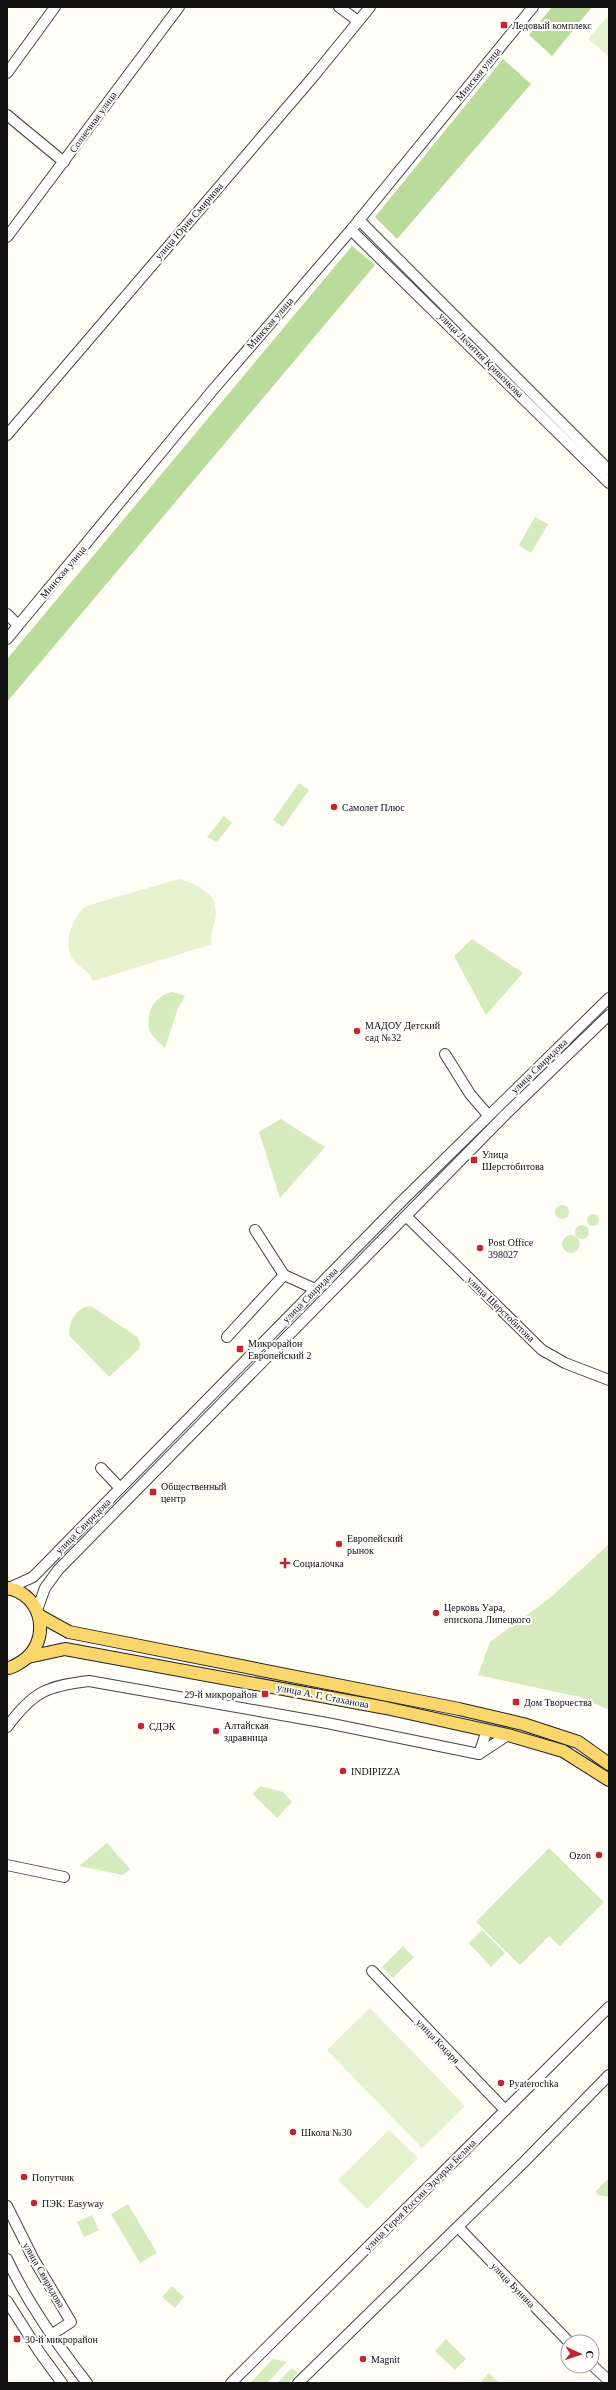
<svg xmlns="http://www.w3.org/2000/svg" width="616" height="2390" font-family="'Times New Roman',serif">
	<rect width="100%" height="100%" fill="#fffdf5"/>
	<g fill="#d5ebbd">
		<polygon points="535,517 548,524 531,553 519,545"/>
		<polygon points="299,783 309,790 283,827 273,820"/>
		<polygon points="224,816 232,823 217,842 207,837"/>
		<polygon points="472,939 523,973 486,1015 454,956"/>
		<path d="M173,992L185,996L178,1008L165,1048C160,1043 151,1036 149,1029C145,1011 157,994 173,992Z"/>
		<polygon points="281,1119 325,1147 280,1198 259,1132"/>
		<circle cx="562" cy="1212" r="7"/>
		<circle cx="593" cy="1220" r="6"/>
		<circle cx="582" cy="1232" r="7"/>
		<circle cx="571" cy="1244" r="9"/>
		<path d="M91,1306L137,1337L140,1343L139,1349L109,1377L69,1335C69,1321 76,1307 91,1306Z"/>
		<polygon points="609,1544 609,1710 580,1697 478,1675 490,1642 550,1598"/>
		<polygon points="260,1786 283,1792 292,1802 277,1818 253,1794"/>
		<polygon points="107,1843 130,1869 123,1875 79,1866"/>
		<polygon points="549,1848 604,1902 560,1946 549,1936 520,1965 476,1922"/>
		<polygon points="482,1930 505,1953 491,1967 469,1943"/>
		<polygon points="403,1946 414,1957 393,1978 382,1967"/>
		<polygon points="609,2178 609,2197 598,2195 596,2191"/>
		<polygon points="128,2204 157,2253 140,2263 111,2214"/>
		<polygon points="92,2215 99,2230 84,2237 77,2222"/>
		<polygon points="172,2286 184,2297 175,2308 162,2297"/>
		<polygon points="446,2339 466,2359 455,2370 435,2351"/>
		<polygon points="273,2359 287,2362 267,2383 250,2383"/>
		<polygon points="292,2368 298,2373 288,2383 277,2383"/>
		<polygon points="489,2373 499,2383 480,2383"/>
	</g>
	<g fill="#b9dc9c">
		<polygon points="552,7 592,7 552,56 529,35"/>
		<polygon points="503,59 531,84 397,239 375,217"/>
		<polygon points="352,246 375,265 7,702 7,659"/>
	</g>
	<g fill="#e6f2cf">
		<polygon points="609,15 609,54 608,56 588,39"/>
		<path d="M179,879C198,884 221,895 215,920C213,929 210,933 212,944L93,981C89,970 79,968 73,959C62,943 73,917 86,906Z"/>
		<polygon points="370,2008 465,2106 422,2148 327,2050"/>
		<polygon points="389,2130 418,2158 367,2209 338,2180"/>
	</g>
	<g fill="none" stroke-linecap="round" stroke-linejoin="round">
		<defs>
			<g id="minor">
				<polyline points="339,7 358,21"/>
				<polyline points="7,73 55,7"/>
				<polyline points="7,115 64,162"/>
				<polyline points="359,220 609,470"/>
				<polyline points="351,230 609,483"/>
				<polyline points="7,237 179,7"/>
				<polyline points="7,435 313,77 370,7"/>
				<polyline points="7,614 18,625"/>
				<polyline points="7,639 212,391 351,230 533,7"/>
				<polyline points="445,1054 470,1094 488,1115"/>
				<polyline points="407,1217 542,1350 565,1363 609,1380"/>
				<polyline points="255,1230 284,1275 315,1289"/>
				<polyline points="227,1337 284,1275"/>
				<polyline points="101,1468 120,1488"/>
				<polyline points="9,1588 33,1577 402,1201 609,998"/>
				<polyline points="37,1610 45,1588 58,1570 506,1114 609,1015"/>
				<path d="M7,1727C33,1692 46,1686 89,1681L327,1723L479,1754L508,1735"/>
				<polyline points="479,1754 487,1730"/>
				<polyline points="7,1865 64,1877"/>
				<polyline points="372,1971 505,2110"/>
				<polyline points="7,2206 33,2258 71,2322 51,2335"/>
				<polyline points="458,2227 569,2342"/>
				<path d="M7,2259C28,2304 57,2344 87,2383"/>
				<polyline points="7,2301 40,2353 62,2383"/>
				<polyline points="592,2365 609,2381"/>
				<polyline points="231,2383 609,2007"/>
				<polyline points="298,2383 524,2162 609,2075"/>
			</g>
			<g id="major">
				<path d="M7,1588C44,1594 52,1643 21,1662C16,1665 12,1668 7,1668"/>
				<polyline points="40,1616 69,1632 459,1709 523,1724 578,1742 609,1764"/>
				<polyline points="28,1657 65,1649 386,1708 508,1735 563,1751 609,1780"/>
			</g>
		</defs>
		<use href="#minor" stroke="#444" stroke-width="12"/>
		<use href="#major" stroke="#222" stroke-width="14"/>
		<use href="#minor" stroke="#fff" stroke-width="10"/>
		<use href="#major" stroke="#f9d66b" stroke-width="12"/>
	</g>
	<g fill="#c4262e" stroke="#fff" stroke-width="1.5">
		<rect x="500" y="21" width="8" height="8" rx="2"/>
		<circle cx="334" cy="807" r="4"/>
		<circle cx="357" cy="1031" r="4"/>
		<rect x="470" y="1156" width="8" height="8" rx="2"/>
		<circle cx="480" cy="1248" r="4"/>
		<rect x="236" y="1345" width="8" height="8" rx="2"/>
		<rect x="149" y="1488" width="8" height="8" rx="2"/>
		<circle cx="339" cy="1544" r="4"/>
		<path d="M283 1557h4v4h4v4h-4v4h-4v-4h-4v-4h4z"/>
		<circle cx="436" cy="1613" r="4"/>
		<rect x="261" y="1690" width="8" height="8" rx="2"/>
		<rect x="512" y="1698" width="8" height="8" rx="2"/>
		<circle cx="141" cy="1726" r="4"/>
		<circle cx="216" cy="1731" r="4"/>
		<circle cx="343" cy="1771" r="4"/>
		<circle cx="599" cy="1855" r="4"/>
		<circle cx="501" cy="2083" r="4"/>
		<circle cx="293" cy="2132" r="4"/>
		<circle cx="24" cy="2177" r="4"/>
		<circle cx="34" cy="2203" r="4"/>
		<rect x="13" y="2335" width="8" height="8" rx="2"/>
		<circle cx="363" cy="2359" r="4"/>
	</g>
	<g text-anchor="middle" dominant-baseline="central" stroke-width="4" stroke-linejoin="round" paint-order="stroke">
		<g font-size="10" fill="#111" stroke="#fff" text-anchor="start">
			<text x="512" y="25">Ледовый комплекс</text>
			<text x="342" y="807">Самолет Плюс</text>
			<text x="365" y="1025">МАДОУ Детский<tspan x="365" dy="12">сад №32</tspan></text>
			<text x="482" y="1154">Улица<tspan x="482" dy="12">Шерстобитова</tspan></text>
			<text x="488" y="1242">Post Office<tspan x="488" dy="12">398027</tspan></text>
			<text x="248" y="1343">Микрорайон<tspan x="248" dy="12">Европейский 2</tspan></text>
			<text x="161" y="1486">Общественный<tspan x="161" dy="12">центр</tspan></text>
			<text x="347" y="1538">Европейский<tspan x="347" dy="12">рынок</tspan></text>
			<text x="293" y="1563">Социалочка</text>
			<text x="444" y="1607">Церковь Уара,<tspan x="444" dy="12">епископа Липецкого</tspan></text>
			<text x="257" y="1694" text-anchor="end">29-й микрорайон</text>
			<text x="524" y="1702">Дом Творчества</text>
			<text x="224" y="1725">Алтайская<tspan x="224" dy="12">здравница</tspan></text>
			<text x="149" y="1726">СДЭК</text>
			<text x="351" y="1771">INDIPIZZA</text>
			<text x="591" y="1855" text-anchor="end">Ozon</text>
			<text x="509" y="2083">Pyaterochka</text>
			<text x="301" y="2132">Школа №30</text>
			<text x="32" y="2177">Попутчик</text>
			<text x="42" y="2203">ПЭК: Easyway</text>
			<text x="25" y="2339">30-й микрорайон</text>
			<text x="371" y="2359">Magnit</text>
		</g>
		<g font-size="10" fill="#111" stroke="#fff">
			<text transform="translate(478 74) rotate(-51)">Минская улица</text>
			<text transform="translate(93 122) rotate(-54)">Солнечная улица</text>
			<text transform="translate(189 221) rotate(-49)">улица Юрия Смирнова</text>
			<text transform="translate(270 323) rotate(-49)">Минская улица</text>
			<text transform="translate(481 355) rotate(45)">улица Леонтия Кривенкова</text>
			<text transform="translate(63 572) rotate(-50)">Минская улица</text>
			<text transform="translate(539 1066) rotate(-44)">улица Свиридова</text>
			<text transform="translate(310 1295) rotate(-45)">улица Свиридова</text>
			<text transform="translate(501 1309) rotate(44)">улица Шерстобитова</text>
			<text transform="translate(83 1526) rotate(-45)">улица Свиридова</text>
			<text transform="translate(323 1696) rotate(11)">улица А. Г. Стаханова</text>
			<text transform="translate(438 2041) rotate(46)">улица Коцаря</text>
			<text transform="translate(420 2195) rotate(-45)">улица Героя России Эдуарда Белана</text>
			<text transform="translate(44 2275) rotate(60)">улица Свиридова</text>
			<text transform="translate(513 2285) rotate(46)">улица Бунина</text>
		</g>
	</g>
	<rect width="616" height="2390" fill="none" stroke="#111111" stroke-width="16"/>
	<g transform="translate(580 2354) rotate(93)"><circle r="19" fill="#ffffff" stroke="#a0a0a0"/>
	<path d="M0-3L7 15L0 10L-7 15Z" fill="#c4262e"/>
	<text y="-6" font-size="11" font-weight="bold" text-anchor="middle" fill="#111111">С</text>
	</g>
</svg>
